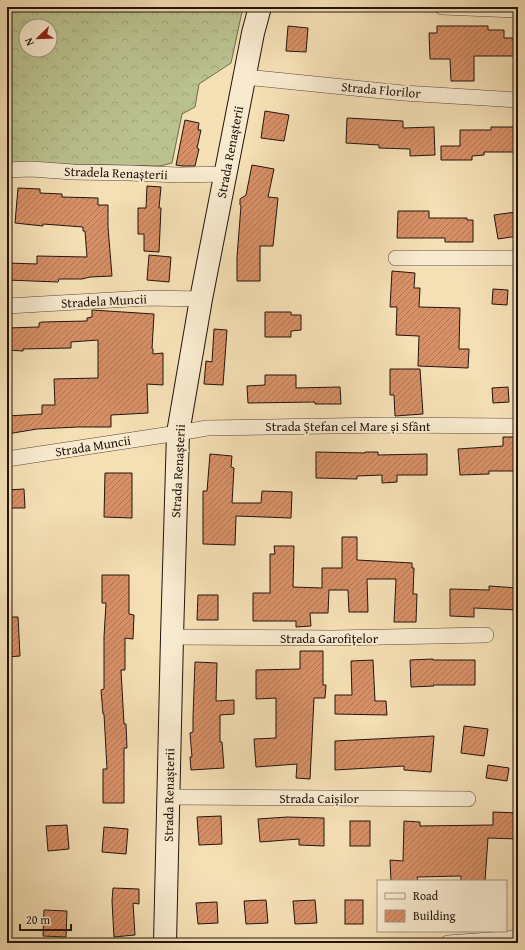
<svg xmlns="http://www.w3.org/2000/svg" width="525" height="950" font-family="'Gentium Book Plus',serif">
	<defs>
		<pattern id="forest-crowns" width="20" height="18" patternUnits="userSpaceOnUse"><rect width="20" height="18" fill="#bac28f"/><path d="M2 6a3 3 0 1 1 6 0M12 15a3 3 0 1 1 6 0" fill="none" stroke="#a0a67a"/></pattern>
		<pattern id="building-hatch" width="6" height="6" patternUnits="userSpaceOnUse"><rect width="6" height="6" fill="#d89067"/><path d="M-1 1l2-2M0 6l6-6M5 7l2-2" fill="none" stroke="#af7453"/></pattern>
	</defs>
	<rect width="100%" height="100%" fill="#f5dfb5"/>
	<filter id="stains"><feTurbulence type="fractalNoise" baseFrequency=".005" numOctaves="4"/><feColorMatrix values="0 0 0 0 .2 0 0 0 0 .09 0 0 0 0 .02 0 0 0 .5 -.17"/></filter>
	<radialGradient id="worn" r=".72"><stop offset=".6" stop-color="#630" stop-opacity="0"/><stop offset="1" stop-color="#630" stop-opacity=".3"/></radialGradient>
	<path fill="url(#forest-crowns)" stroke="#6e6b4e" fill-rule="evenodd" d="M7,7H243L231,63L199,84L195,107L182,114L172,163L160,166L47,164H7ZM26,26H50V50H26Z"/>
	<g fill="url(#building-hatch)" stroke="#23140d">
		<polygon points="288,26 308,28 306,52 286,51"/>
		<polygon points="437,26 488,26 488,30 504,30 504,38 518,38 518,56 474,56 474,81 451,81 450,59 430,59 429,33 437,33"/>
		<polygon points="265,111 289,115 284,141 261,138"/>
		<polygon points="347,118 403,121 403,128 434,127 435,155 410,156 410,149 379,148 379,145 346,143"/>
		<polygon points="185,120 199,123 198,130 201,130 197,148 199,149 195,166 182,166 176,165"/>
		<polygon points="491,127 518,127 518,152 484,152 484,155 472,156 472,160 441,160 441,146 460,146 460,130 491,130"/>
		<polygon points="252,165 274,169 268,197 278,198 273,246 260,246 260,281 237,281 237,257 241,206 240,205 240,199 246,195"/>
		<polygon points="147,186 161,187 159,208 161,208 159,252 144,251 144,234 138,234 138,208 146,208"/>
		<polygon points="18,188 40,189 40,193 62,194 62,197 98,198 98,205 108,205 108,227 112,276 90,277 82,279 59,279 58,282 7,280 7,263 37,264 37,256 87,257 85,231 83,231 83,227 43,224 43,226 15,223"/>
		<polygon points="398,211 429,211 429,218 467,218 467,220 473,220 473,242 445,242 445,238 397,238"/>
		<polygon points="516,212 518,224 518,236 498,239 494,215"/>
		<polygon points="149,255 171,257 169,282 147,280"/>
		<polygon points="392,271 415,273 414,288 420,288 419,307 460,308 459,349 469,349 468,368 418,366 419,336 396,335 397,307 390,307"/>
		<polygon points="493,289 508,290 507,305 492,304"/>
		<polygon points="92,310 154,314 152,349 153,349 153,354 163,353 163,385 147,384 148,413 111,415 111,427 78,427 37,429 7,434 7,416 42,414 42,405 55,405 54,379 98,378 98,340 71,342 71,348 23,349 23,351 7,350 7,328 39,327 39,323 42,322 87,321 87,318 92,317"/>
		<polygon points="265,312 291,312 291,315 301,315 301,330 291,331 291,337 265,337"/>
		<polygon points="214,329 227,330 223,385 204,384 206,361 212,362"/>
		<polygon points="390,369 420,369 423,414 395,416 394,395 390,395"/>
		<polygon points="265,375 296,375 296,388 340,387 341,404 315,404 315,402 248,403 247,386 265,385"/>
		<polygon points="508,387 509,402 493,403 492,388"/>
		<polygon points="503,437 517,437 517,471 489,471 489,474 460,475 458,449 503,446"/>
		<polygon points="316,452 365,453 365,452 378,452 378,455 427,454 427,475 397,475 397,482 382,483 382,475 357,476 357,479 316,478"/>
		<polygon points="210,454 232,456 231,467 234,468 232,503 261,503 262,491 292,492 291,518 236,516 235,545 203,544 203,491 207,491"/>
		<polygon points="105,473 132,473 132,518 104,517"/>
		<polygon points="24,489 25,508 7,508 7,490"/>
		<polygon points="342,537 357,537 357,560 412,563 412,568 414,568 413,594 417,594 416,622 394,622 396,579 367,579 368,612 349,612 348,590 329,590 328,613 310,613 311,626 296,627 296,621 253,621 253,593 270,593 270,554 275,554 274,546 294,546 293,587 322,588 322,568 342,568"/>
		<polygon points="102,575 129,575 129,614 134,615 133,639 125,638 125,670 121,670 124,724 126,724 127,748 124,748 124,803 103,803 103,769 107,769 104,714 103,714 101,690 104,689 104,637 106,603 102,603"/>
		<polygon points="489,586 518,588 518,610 474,608 474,617 450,616 450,589 489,590"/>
		<polygon points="198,595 218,595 218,620 197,620"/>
		<polygon points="7,617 18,617 20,656 7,657"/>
		<polygon points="300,651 323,651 323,685 326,685 325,698 314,698 310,779 296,778 297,764 256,767 254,739 276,738 276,698 256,699 256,670 300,669"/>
		<polygon points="433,659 433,660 475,660 475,685 433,685 434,686 411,687 410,660"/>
		<polygon points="373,660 375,701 386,701 387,715 335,714 335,695 352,695 351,661"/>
		<polygon points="195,662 217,663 216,701 234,700 234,714 220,715 220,742 222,742 224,768 191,770 190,757 192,757 190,733 193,732 193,717"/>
		<polygon points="464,726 488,729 484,756 461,753"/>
		<polygon points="434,736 431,772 404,770 404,766 335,770 335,741"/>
		<polygon points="488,765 509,768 507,781 486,778"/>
		<polygon points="493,812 518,813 518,839 488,838 485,881 461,881 461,876 417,877 418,881 391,881 390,860 403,861 404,821 420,822 420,826 493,825"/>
		<polygon points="221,816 222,844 199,845 197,817"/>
		<polygon points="287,817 324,818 324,846 299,845 299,839 260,842 258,819"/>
		<rect x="350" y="821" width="20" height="25"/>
		<polygon points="67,825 69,849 48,851 46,826"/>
		<polygon points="104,827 128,829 126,854 102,852"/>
		<polygon points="113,888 139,889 139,904 133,903 135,935 114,937 112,901"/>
		<polygon points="266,900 268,923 246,924 244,901"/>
		<polygon points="315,900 317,923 295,924 293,901"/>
		<rect x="345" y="900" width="18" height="24"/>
		<polygon points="217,902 218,923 198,924 196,903"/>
		<polygon points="44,910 67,911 66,937 43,936"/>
	</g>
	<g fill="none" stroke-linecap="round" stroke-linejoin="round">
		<defs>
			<g id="street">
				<polyline points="442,7 518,10"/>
				<polyline points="245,77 403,93 518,100"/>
				<polyline points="7,170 31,169 73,172 129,173 179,175 225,174"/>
				<polyline points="396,258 518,258"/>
				<polyline points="7,306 147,298 201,299"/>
				<polyline points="7,459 178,433 207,428 386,425 518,426"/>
				<polyline points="172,637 334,638 486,635"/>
				<polyline points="169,797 468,799"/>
				<polyline points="448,943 518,938"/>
			</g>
			<polyline id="secondary" points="165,943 172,637 178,433 201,299 253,33 260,7"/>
		</defs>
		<use href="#street" stroke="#584737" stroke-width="16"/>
		<use href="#secondary" stroke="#23140d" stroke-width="24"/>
		<use href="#street" stroke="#f8eacf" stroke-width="15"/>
		<use href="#secondary" stroke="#f8eacf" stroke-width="22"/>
	</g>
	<g text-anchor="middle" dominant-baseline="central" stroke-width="4" stroke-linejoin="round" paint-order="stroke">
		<g font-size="13" fill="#23140d" stroke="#f8eacf">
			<text transform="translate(381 90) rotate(5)">Strada Florilor</text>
			<text transform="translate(230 152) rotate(-79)">Strada Renașterii</text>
			<text transform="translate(116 173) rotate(2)">Stradela Renașterii</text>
			<text transform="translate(104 301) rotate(-3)">Stradela Muncii</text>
			<text x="348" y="426">Strada Ștefan cel Mare și Sfânt</text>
			<text transform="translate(93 446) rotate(-9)">Strada Muncii</text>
			<text transform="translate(178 471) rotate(-87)">Strada Renașterii</text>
			<text x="329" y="638">Strada Garofițelor</text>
			<text transform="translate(169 795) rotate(-89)">Strada Renașterii</text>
			<text x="319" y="798">Strada Caișilor</text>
		</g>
	</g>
	<rect width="525" height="950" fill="none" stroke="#f5dfb5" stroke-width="24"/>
	<rect x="8" y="8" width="509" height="934" fill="none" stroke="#23140d" stroke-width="2"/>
	<rect x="12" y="12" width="501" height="926" fill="none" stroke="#23140d"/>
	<rect x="377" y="880" width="130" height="52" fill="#f8eacf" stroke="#a39481"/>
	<rect x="385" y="893" width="20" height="6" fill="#f8eacf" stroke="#a39481"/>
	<text x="413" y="900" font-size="12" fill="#23140d">Road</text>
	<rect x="385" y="910" width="20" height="12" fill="url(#building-hatch)" stroke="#a39481"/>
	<text x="413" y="920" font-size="12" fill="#23140d">Building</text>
	<g transform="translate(38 38) rotate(247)"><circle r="19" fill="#f8eacf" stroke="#a39481"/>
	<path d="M0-3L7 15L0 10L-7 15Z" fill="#8f2418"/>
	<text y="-6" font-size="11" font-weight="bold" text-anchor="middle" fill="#23140d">N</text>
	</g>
	<path d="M20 924v6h51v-6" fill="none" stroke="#23140d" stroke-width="2"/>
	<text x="26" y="924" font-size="12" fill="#23140d" stroke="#f8eacf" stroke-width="3" paint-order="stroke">20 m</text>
	<rect width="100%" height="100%" filter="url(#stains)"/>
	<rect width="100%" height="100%" fill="url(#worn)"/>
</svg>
